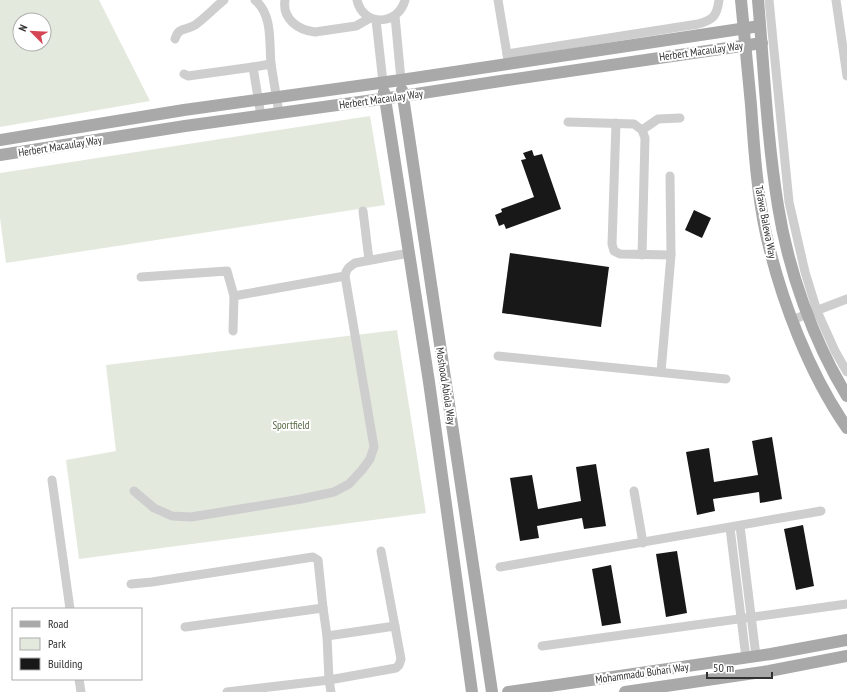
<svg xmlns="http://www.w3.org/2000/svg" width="847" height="692" font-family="'PT Sans Narrow',sans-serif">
	<rect width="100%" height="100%" fill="#fff"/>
	<g fill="#e4e9de" fill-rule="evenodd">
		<path d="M0,0H99L150,101L0,127ZM20,20H44V44H20Z"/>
		<polygon points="370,116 385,205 6,263 0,218 0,173"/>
		<polygon points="397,330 426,513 79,559 66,460 116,451 106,365"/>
	</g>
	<g fill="#181818">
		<polygon points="532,150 534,156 542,154 561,209 506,229 504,224 499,226 495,215 502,212 501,209 534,197 521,160 526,159 523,153"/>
		<polygon points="694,210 711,218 702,238 685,230"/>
		<polygon points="510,253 609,267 601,327 502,313"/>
		<polygon points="772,437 782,499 760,503 759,492 713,499 715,511 697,515 686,452 709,448 714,482 758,475 752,441"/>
		<polygon points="596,464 606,526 584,529 582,518 537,526 539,538 520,541 510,478 532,475 538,509 581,501 576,467"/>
		<polygon points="803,525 814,586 796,590 784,529"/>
		<polygon points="677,551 687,613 666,617 656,554"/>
		<polygon points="611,565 621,623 602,626 592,569"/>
	</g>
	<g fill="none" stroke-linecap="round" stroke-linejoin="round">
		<g stroke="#cecece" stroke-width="9">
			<path d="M255,0C273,15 269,42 271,64"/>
			<path d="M285,0C282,19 298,30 315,32L356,26L370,18"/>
			<path d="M357,0C363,27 398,26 405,0"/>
			<polyline points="498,0 508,60"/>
			<polyline points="769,0 789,202 805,272 817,311 835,351 847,372"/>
			<polyline points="836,0 847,76"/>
			<polyline points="395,16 401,80"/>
			<polyline points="376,20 383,82"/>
			<path d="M175,39C179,26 186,31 195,25C205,18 214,8 224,0"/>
			<path d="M507,54L698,24C713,20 717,16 719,0"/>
			<polyline points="253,67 271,64 279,113"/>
			<polyline points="184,74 188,76 253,67 261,116"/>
			<polyline points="568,122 634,124 642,130 645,138 642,255"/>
			<polyline points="616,123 612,244 614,251 620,254 671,255"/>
			<polyline points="642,130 658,119 680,118"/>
			<polyline points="363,211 369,260"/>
			<polyline points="141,277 227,271 234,296 233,331"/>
			<polyline points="234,296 345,276"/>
			<polyline points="792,320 847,299"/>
			<polyline points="498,356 726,379"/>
			<polyline points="661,372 671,255 670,176"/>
			<polyline points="52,480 70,609"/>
			<path d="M134,491L154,508L172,516L191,517L301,499L334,492L349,484L362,470L370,459L374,447L345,276C346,269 349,267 355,263L409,253"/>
			<polyline points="634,491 643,543"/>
			<polyline points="740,526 756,656"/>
			<polyline points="730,528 746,658"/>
			<polyline points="500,567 821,511"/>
			<polyline points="131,584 152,582 313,557 318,560 323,608"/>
			<polyline points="185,627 323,608 327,636 329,680 331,692"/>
			<polyline points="327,636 395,626"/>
			<polyline points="542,646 847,604"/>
			<polyline points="79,679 81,692"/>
			<polyline points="227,692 329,680 396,668 399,665 401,659 381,551"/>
		</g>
		<g stroke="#a9a9a9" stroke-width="12">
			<path d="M741,0C744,35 748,70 751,105C754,148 757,192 766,234C781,300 809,373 847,428"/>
			<path d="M758,0C764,69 767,138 778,206C788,269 813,341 847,396"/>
			<polyline points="402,90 492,692"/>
			<polyline points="384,92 429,382 472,692"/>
			<polyline points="0,140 184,110 401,80 760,26"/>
			<polyline points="0,155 185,126 403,96 494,82 762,43"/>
			<polyline points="508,692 771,654 847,640"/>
			<polyline points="625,692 769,671 847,656"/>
		</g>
	</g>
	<g text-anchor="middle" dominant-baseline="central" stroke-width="4" stroke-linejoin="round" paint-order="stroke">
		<g font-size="11" fill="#313131" stroke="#fff">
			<text transform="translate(701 51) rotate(-8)">Herbert Macaulay Way</text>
			<text transform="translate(381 99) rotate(-8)">Herbert Macaulay Way</text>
			<text transform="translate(60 146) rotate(-9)">Herbert Macaulay Way</text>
			<text transform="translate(766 222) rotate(79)">Tafawa Balewa Way</text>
			<text transform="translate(446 386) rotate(81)">Moshood Abiola Way</text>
			<text transform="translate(642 673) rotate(-8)">Mohammadu Buhari Way</text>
		</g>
		<g font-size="11" fill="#556942" stroke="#fff">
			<text x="291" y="425">Sportfield</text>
		</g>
	</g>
	<rect x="12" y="608" width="130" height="72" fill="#ffffff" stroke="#adadad"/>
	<rect x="20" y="621" width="20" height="6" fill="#a9a9a9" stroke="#adadad"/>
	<text x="48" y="628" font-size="12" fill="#313131">Road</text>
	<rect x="20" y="638" width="20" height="12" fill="#e4e9de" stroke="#adadad"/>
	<text x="48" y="648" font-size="12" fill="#313131">Park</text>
	<rect x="20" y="658" width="20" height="12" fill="#181818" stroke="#adadad"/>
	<text x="48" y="668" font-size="12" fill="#313131">Building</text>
	<g transform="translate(32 32) rotate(294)"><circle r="19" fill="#ffffff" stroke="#adadad"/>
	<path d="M0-3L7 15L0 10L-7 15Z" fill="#d54655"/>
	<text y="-6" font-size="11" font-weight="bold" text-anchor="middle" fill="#313131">N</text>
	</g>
	<path d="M707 672v6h65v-6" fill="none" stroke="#313131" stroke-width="2"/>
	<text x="713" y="672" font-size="12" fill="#313131" stroke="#ffffff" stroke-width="3" paint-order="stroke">50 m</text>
</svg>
